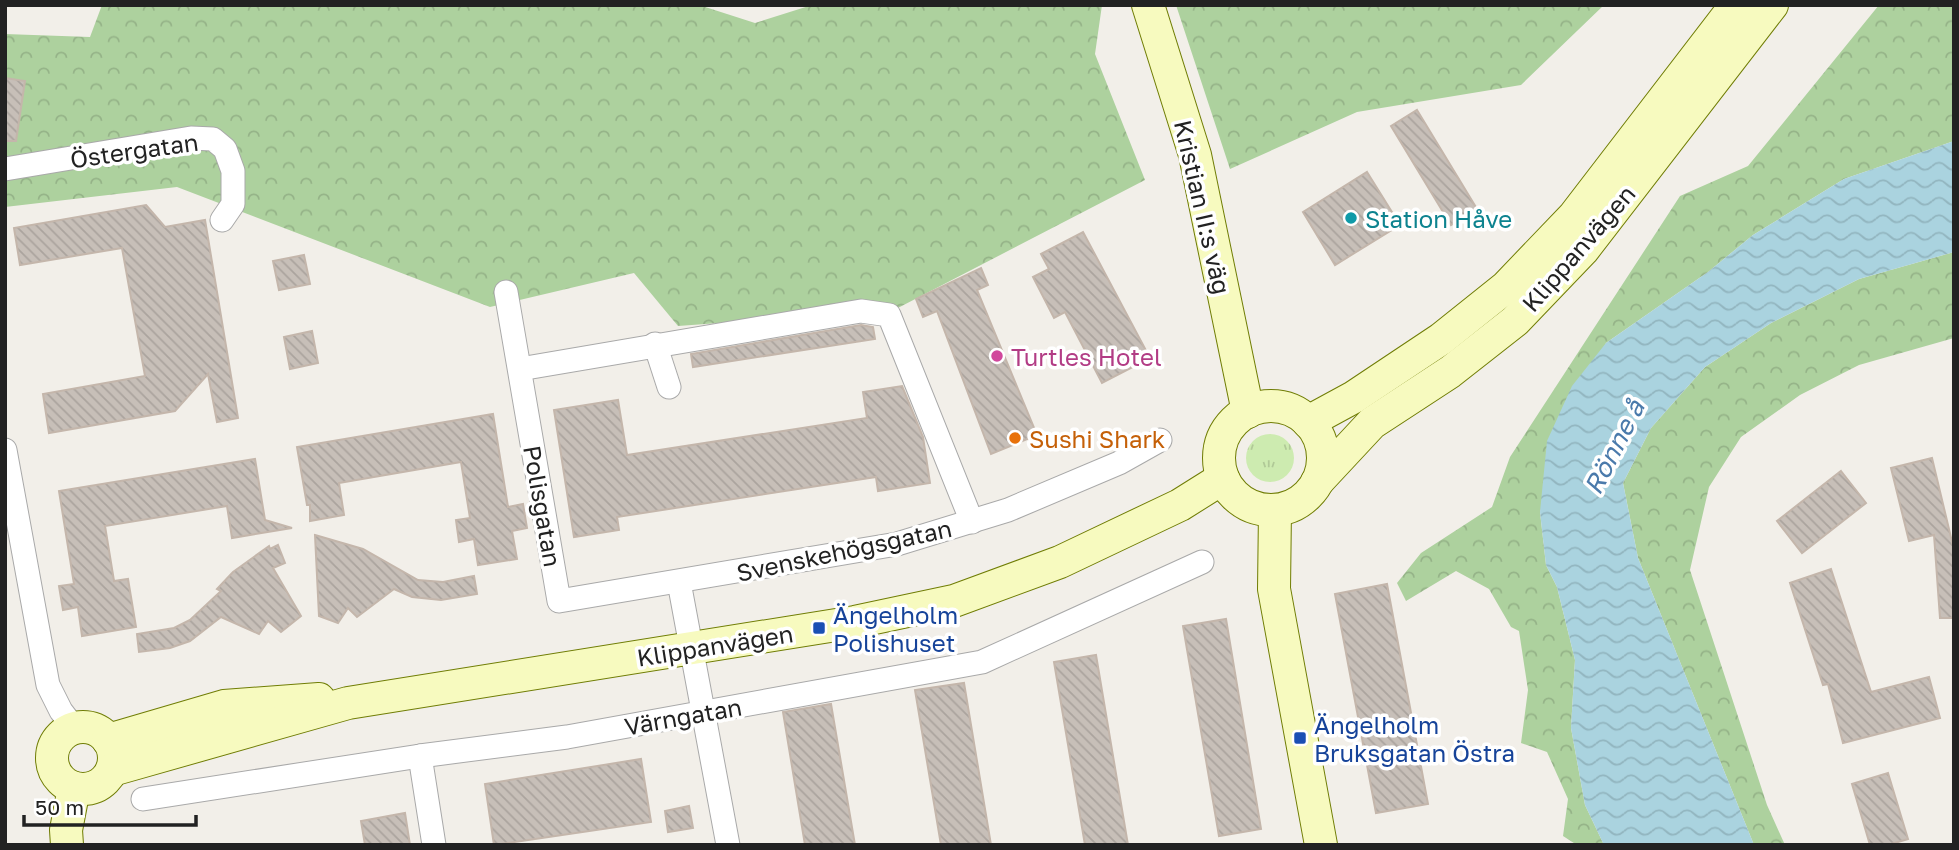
<svg xmlns="http://www.w3.org/2000/svg" width="1959" height="850" font-family="'Golos Text',sans-serif">
	<defs>
		<pattern id="grass-tufts" width="24" height="20" patternUnits="userSpaceOnUse" patternTransform="scale(1.75)"><rect width="24" height="20" fill="#cdebb0"/><path d="M3 7l-1-3M5 7V3M7 7l1-3M15 17l-1-3M17 17v-4M19 17l1-3" fill="none" stroke="#b0c997"/></pattern>
		<pattern id="forest-crowns" width="20" height="18" patternUnits="userSpaceOnUse" patternTransform="scale(1.75)"><rect width="20" height="18" fill="#add19e"/><path d="M2 6a3 3 0 1 1 6 0M12 15a3 3 0 1 1 6 0" fill="none" stroke="#95b388"/></pattern>
		<pattern id="water-waves" width="16" height="10" patternUnits="userSpaceOnUse" patternTransform="scale(1.75)"><rect width="16" height="10" fill="#aad3df"/><path d="M0 5q4-4 8 0t8 0" fill="none" stroke="#92b5bf"/></pattern>
		<pattern id="building-back-hatch" width="6" height="6" patternUnits="userSpaceOnUse" patternTransform="scale(1.75)"><rect width="6" height="6" fill="#c7bfb8"/><path d="M-1 5l2 2M0 0l6 6M5-1l2 2" fill="none" stroke="#aba49e"/></pattern>
	</defs>
	<rect width="100%" height="100%" fill="#f2efe9"/>
	<circle fill="url(#grass-tufts)" cx="1270" cy="458" r="24"/>
	<g fill="url(#forest-crowns)">
		<polygon points="102,5 699,5 755,23 812,5 1102,5 1095,54 1145,180 894,310 678,326 634,273 490,307 177,187 5,207 5,34 90,37"/>
		<polygon points="1176,5 1604,5 1521,85 1357,112 1230,169"/>
		<polygon points="1879,5 1954,5 1954,141 1844,179 1753,235 1708,272 1606,343 1540,512 1546,565 1557,587 1575,660 1571,728 1585,805 1604,845 1577,845 1563,836 1568,799 1547,752 1521,743 1528,690 1519,631 1511,627 1489,589 1456,571 1406,601 1397,583 1421,553 1492,507 1510,457 1680,196 1748,166"/>
		<polygon points="1954,252 1954,338 1859,365 1800,395 1741,437 1709,487 1690,570 1767,805 1785,845 1754,845 1638,558 1623,483 1651,428 1705,367 1771,323 1859,279"/>
	</g>
	<polygon fill="url(#water-waves)" points="1954,141 1954,252 1859,279 1771,323 1705,367 1651,428 1623,483 1638,558 1754,845 1604,845 1585,805 1571,728 1575,660 1557,587 1546,565 1540,512 1547,441 1572,386 1606,343 1708,272 1753,235 1844,179"/>
	<g fill="url(#building-back-hatch)" stroke="#c4b6ab" stroke-width="2">
		<polygon points="5,78 25,81 16,141 5,141"/>
		<polygon points="1417,110 1477,209 1451,225 1391,126"/>
		<polygon points="1367,172 1400,225 1335,265 1303,212"/>
		<polygon points="146,205 165,227 205,220 238,418 217,422 208,374 175,411 49,433 43,394 145,376 122,248 20,265 14,228"/>
		<polygon points="1083,232 1150,358 1102,383 1065,312 1054,318 1033,277 1049,269 1041,254"/>
		<polygon points="304,255 310,284 279,290 273,261"/>
		<polygon points="981,268 988,285 977,290 1037,435 991,454 937,311 923,317 916,299"/>
		<polygon points="861,325 873,327 875,339 693,367 691,354"/>
		<polygon points="312,331 318,363 290,369 284,337"/>
		<polygon points="902,386 923,437 930,483 878,491 876,477 617,517 619,530 574,537 554,410 618,400 627,455 867,418 863,392"/>
		<polygon points="493,414 508,507 523,504 527,528 512,531 517,559 478,565 474,539 459,542 456,520 470,518 461,462 339,483 344,515 310,521 310,505 307,505 297,447"/>
		<polygon points="1932,458 1954,550 1954,618 1940,618 1934,535 1909,541 1891,468"/>
		<polygon points="255,459 265,520 292,528 232,538 227,506 105,526 114,581 128,579 136,627 82,636 78,607 63,610 59,586 74,584 59,491"/>
		<polygon points="1841,471 1866,503 1802,553 1777,521"/>
		<polygon points="315,535 363,549 418,580 443,582 474,576 477,594 441,600 412,597 394,589 357,617 348,608 338,623 319,616"/>
		<polygon points="278,545 285,563 273,568 301,616 281,632 268,621 259,634 221,617 190,641 170,648 139,652 137,634 174,628 190,620 221,591 217,589 233,572 269,546 270,549"/>
		<polygon points="1831,569 1871,692 1929,677 1940,718 1843,743 1828,684 1823,685 1790,583"/>
		<polygon points="1387,584 1428,804 1376,813 1335,594"/>
		<polygon points="1226,619 1261,829 1219,836 1183,626"/>
		<polygon points="1096,655 1128,845 1085,845 1054,662"/>
		<polygon points="964,683 991,845 941,845 915,690"/>
		<polygon points="831,704 855,845 805,845 783,712"/>
		<polygon points="641,759 651,822 494,845 485,784"/>
		<polygon points="1888,773 1908,839 1888,845 1870,845 1852,784"/>
		<polygon points="689,806 693,828 668,832 665,811"/>
		<polygon points="405,813 410,845 365,845 361,821"/>
	</g>
	<g fill="none" stroke-linecap="round" stroke-linejoin="round">
		<defs>
			<g id="street">
				<polyline points="5,169 191,138 213,139 225,149 233,171 233,204 222,220"/>
				<polyline points="506,292 559,601 897,544 1008,510 1119,463 1160,440"/>
				<polyline points="655,344 669,387"/>
				<polyline points="520,369 861,311 889,315 972,522"/>
				<polyline points="5,450 48,685 61,711 75,729"/>
				<polyline points="679,582 728,845"/>
				<polyline points="420,756 434,845"/>
				<polyline points="143,799 420,756 567,737 982,662 1202,562"/>
			</g>
			<g id="secondary">
				<polyline points="1148,5 1195,155 1248,412"/>
				<circle cx="1271" cy="458" r="52"/>
				<polyline points="1308,422 1354,397 1441,339 1506,287 1574,216 1736,5"/>
				<polyline points="1317,482 1372,423 1450,372 1515,321 1583,250 1772,5"/>
				<polyline points="1275,510 1274,589 1321,845"/>
				<circle cx="83" cy="758" r="31"/>
				<polyline points="108,740 224,706 319,699"/>
				<polyline points="112,770 348,703 855,622 954,601 1060,562 1180,505 1223,478"/>
				<polyline points="67,845 66,830 74,788"/>
			</g>
		</defs>
		<use href="#street" stroke="#a9a9a9" stroke-width="25"/>
		<use href="#secondary" stroke="#707d05" stroke-width="34"/>
		<use href="#street" stroke="#fff" stroke-width="23"/>
		<use href="#secondary" stroke="#f7fabf" stroke-width="32"/>
	</g>
	<circle fill="#0f9aa8" stroke="#fff" stroke-width="2.5" cx="1351" cy="218" r="7"/>
	<circle fill="#d1479c" stroke="#fff" stroke-width="2.5" cx="997" cy="356" r="7"/>
	<circle fill="#e8710a" stroke="#fff" stroke-width="2.5" cx="1015" cy="438" r="7"/>
	<g fill="#1a4fb4" stroke="#fff" stroke-width="2.5">
		<rect x="812" y="621" width="14" height="14" rx="3.5"/>
		<rect x="1293" y="731" width="14" height="14" rx="3.5"/>
	</g>
	<g text-anchor="middle" dominant-baseline="central" stroke-width="7" stroke-linejoin="round" paint-order="stroke">
		<g font-size="24" fill="#222" stroke="#fff">
			<text transform="translate(134 150) rotate(-8)">Östergatan</text>
			<text transform="translate(1203 207) rotate(77)">Kristian II:s väg</text>
			<text transform="translate(1578 248) rotate(-49)">Klippanvägen</text>
			<text transform="translate(543 506) rotate(80)">Polisgatan</text>
			<text transform="translate(844 550) rotate(-12)">Svenskehögsgatan</text>
			<text transform="translate(715 645) rotate(-9)">Klippanvägen</text>
			<text transform="translate(683 716) rotate(-10)">Värngatan</text>
		</g>
		<g font-size="24" fill="#0d838f" stroke="#fff" text-anchor="start">
			<text x="1365" y="218">Station Håve</text>
		</g>
		<g font-size="24" fill="#b23c85" stroke="#fff" text-anchor="start">
			<text x="1011" y="356">Turtles Hotel</text>
		</g>
		<g font-size="24" fill="#c56008" stroke="#fff" text-anchor="start">
			<text x="1029" y="438">Sushi Shark</text>
		</g>
		<g font-size="24" fill="#164399" stroke="#fff" text-anchor="start">
			<text x="833" y="614">Ängelholm<tspan x="833" dy="28">Polishuset</tspan></text>
			<text x="1314" y="724">Ängelholm<tspan x="1314" dy="28">Bruksgatan Östra</tspan></text>
		</g>
		<g font-size="26" font-style="italic" fill="#4a7aab" stroke="#fff">
			<text transform="translate(1614 447) rotate(-63)">Rönne å</text>
		</g>
	</g>
	<rect width="1959" height="850" fill="none" stroke="#222222" stroke-width="14"/>
	<path d="M24 815v10h172v-10" fill="none" stroke="#222222" stroke-width="3.5"/>
	<text x="35" y="815" font-size="21" fill="#222222" stroke="#ffffff" stroke-width="5" paint-order="stroke">50 m</text>
</svg>
